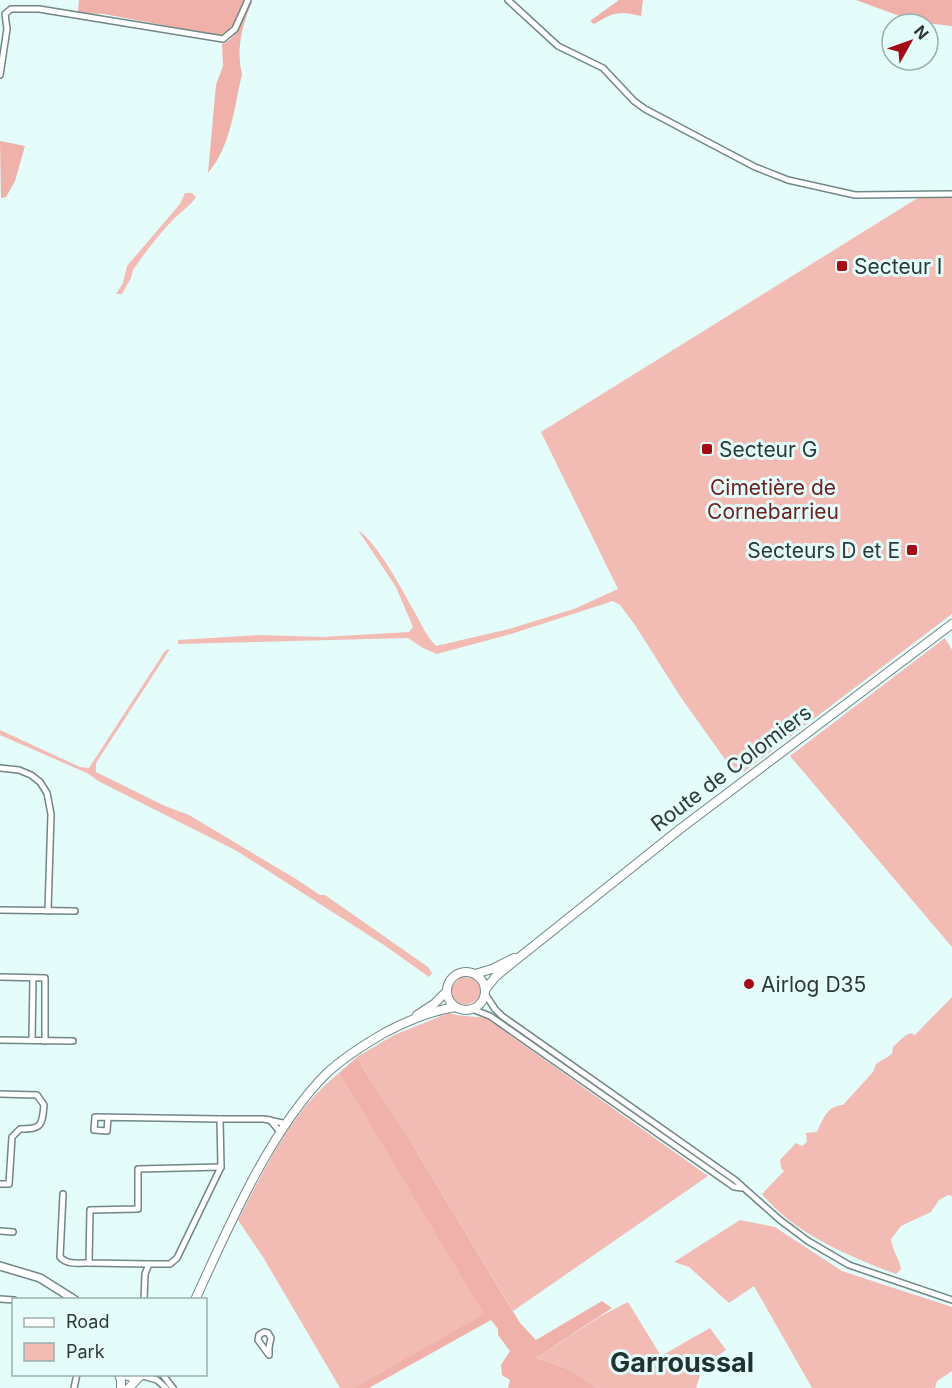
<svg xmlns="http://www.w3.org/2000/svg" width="952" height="1388" font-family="Inter,sans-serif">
	<rect width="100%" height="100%" fill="#e4fcfa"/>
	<g fill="#f2bbb4">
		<path d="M185,193H192L196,197C190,207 177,214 169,224C156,238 144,254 133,270L131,278L122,294H116L123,283L127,266L180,204Z"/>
		<path d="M921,196L952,198V614L741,774L729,765L682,699L635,625L620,605L613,601L511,634L437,654L423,648L408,638L178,644V640L258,635L322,637L409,632L413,627L396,587L358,530C379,545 401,588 414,611C421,623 426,636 436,646L509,629L574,609L618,589L541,432Z"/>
		<polygon points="945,638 952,650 952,947 790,756"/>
		<polygon points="170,649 96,763 96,772 165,806 189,815 296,879 320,895 325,895 428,967 432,973 429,977 384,945 237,851 100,782 87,773 0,735 0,730 80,767 89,768 165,651"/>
		<path d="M461,977L473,978C499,999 448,1022 452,986Z"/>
		<path d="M952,997V1196L948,1195L939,1200L931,1212L901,1226L891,1239C892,1251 899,1257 901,1269L896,1274C848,1256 795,1234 762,1194L784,1171L781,1168L780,1160L796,1143L802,1146L807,1142L806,1133L817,1132C823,1119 827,1106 843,1105L873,1072L876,1064L892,1054L893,1047C898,1042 904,1036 910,1033L915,1035Z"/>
		<path d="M449,1013C461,1017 473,1016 486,1018L708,1176L513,1311L411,1142L372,1083L357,1057L394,1035Z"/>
		<path d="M339,1073L485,1314L353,1388H340L263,1257L238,1220C265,1169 292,1110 339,1073Z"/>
		<polygon points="740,1220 775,1227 842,1271 952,1307 952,1371 937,1381 935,1388 812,1388 754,1286 729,1303 689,1267 674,1262"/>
		<polygon points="628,1302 661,1356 710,1328 726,1350 703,1366 696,1388 597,1388 571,1370 536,1358 601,1316"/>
	</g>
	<g fill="#f0b1aa">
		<path d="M79,0H247C240,15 236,28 220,36L104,14L78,13Z"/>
		<path d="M619,0H643L641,16C618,10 613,13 594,24L590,21Z"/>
		<polygon points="856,0 952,0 952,26 916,22"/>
		<path d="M249,2H252C242,26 236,48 242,74C234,108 231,146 208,173L216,85L223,66L222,44C239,38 242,17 249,2Z"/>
		<polygon points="0,141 25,146 15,181 6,197 1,198"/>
		<polygon points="357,1057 372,1083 411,1142 520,1323 536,1340 602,1301 612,1308 536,1358 571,1370 597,1388 508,1388 510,1380 502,1375 501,1365 510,1351 498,1335 498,1329 491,1320 369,1388 353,1388 484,1314 339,1073"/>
	</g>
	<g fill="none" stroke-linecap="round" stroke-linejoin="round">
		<defs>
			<g id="minor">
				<polyline points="508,0 558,46 603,68 634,101 645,109 755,167 788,180 855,195 952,194"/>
				<polyline points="0,75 7,29 5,14 11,9 39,9 223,39 235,29 248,0"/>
				<polyline points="0,768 19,770 31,775 40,782 47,793 51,814 48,911"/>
				<polyline points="0,910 75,911"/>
				<polyline points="0,977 45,978 45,1041"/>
				<polyline points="485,994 495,1009 502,1016 735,1180 780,1220 808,1241 849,1265 952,1300"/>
				<polyline points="472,1009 490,1016 724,1180 734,1187 742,1188"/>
				<polyline points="0,1040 73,1041"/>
				<polyline points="32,1040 33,978"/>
				<path d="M0,1094L37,1095L44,1105C42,1126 42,1129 20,1129L12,1137L9,1184H0"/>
				<polyline points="108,1118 107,1131 94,1130 95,1117 220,1119"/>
				<polyline points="270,1120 281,1133"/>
				<path d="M63,1194L60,1257C67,1265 79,1263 89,1263"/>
				<polyline points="0,1231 13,1232"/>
				<polyline points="149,1264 89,1263 90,1210 138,1209 138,1169 221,1167"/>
				<polyline points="0,1299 14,1300"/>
				<polyline points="144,1300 145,1274 149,1264 170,1264 177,1258 221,1167 220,1119 264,1119 287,1124"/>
				<polygon points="264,1332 268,1333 271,1338 269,1347 269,1355 258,1340 259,1335"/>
				<polyline points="162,1374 173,1388"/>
				<polyline points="143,1376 157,1380 166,1388"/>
				<polyline points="74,1388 77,1374"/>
			</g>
			<polyline id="tertiary" points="0,1266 40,1278 75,1300"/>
			<g id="secondary">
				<circle cx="466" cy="991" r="19"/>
				<polyline points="475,974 492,969 514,958"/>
				<polyline points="485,990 496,976 680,829 952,624"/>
				<polyline points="417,1015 434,1004 446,992"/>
				<path d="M195,1300C228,1228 270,1130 326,1074C344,1057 365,1044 386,1032C407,1021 431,1011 455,1007"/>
				<polyline points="119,1374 121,1381 121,1388"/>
				<polyline points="122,1374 134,1378 146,1374"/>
				<polyline points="129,1388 139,1377"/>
			</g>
		</defs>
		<use href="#minor" stroke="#718685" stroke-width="8"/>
		<use href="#tertiary" stroke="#718685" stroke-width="10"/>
		<use href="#secondary" stroke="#718685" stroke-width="10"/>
		<use href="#minor" stroke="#fff" stroke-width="5"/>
		<use href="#tertiary" stroke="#fff" stroke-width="7"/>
		<use href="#secondary" stroke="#fff" stroke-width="8"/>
	</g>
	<g fill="#a40b17" stroke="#e4fcfa" stroke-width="2">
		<rect x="836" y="260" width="12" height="12" rx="3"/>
		<rect x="701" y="443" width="12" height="12" rx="3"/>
		<rect x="906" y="544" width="12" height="12" rx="3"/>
		<circle cx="749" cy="984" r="6"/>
	</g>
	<g text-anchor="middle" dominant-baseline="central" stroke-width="6" stroke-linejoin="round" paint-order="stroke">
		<g font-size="21" fill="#2f3838" stroke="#e4fcfa" text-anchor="start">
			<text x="854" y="266">Secteur I</text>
			<text x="719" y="449">Secteur G</text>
			<text x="900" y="550" text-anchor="end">Secteurs D et E</text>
			<text x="761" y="984">Airlog D35</text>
		</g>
		<g font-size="21" fill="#6c2320" stroke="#e4fcfa">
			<text x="773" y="487">Cimetière de<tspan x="773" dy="24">Cornebarrieu</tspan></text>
		</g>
		<g font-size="21" fill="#2f3838" stroke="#e4fcfa">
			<text transform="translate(731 768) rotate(-37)">Route de Colomiers</text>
		</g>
		<g font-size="27" font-weight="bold" fill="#203332" stroke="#e4fcfa">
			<text x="682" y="1362">Garroussal</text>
		</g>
	</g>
	<rect x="12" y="1298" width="195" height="78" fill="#e4fcfa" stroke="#9caeac" stroke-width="1.5"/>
	<rect x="24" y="1318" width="30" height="9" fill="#ffffff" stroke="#9caeac" stroke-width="1.5"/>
	<text x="66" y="1328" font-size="18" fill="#2f3838">Road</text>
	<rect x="24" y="1343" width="30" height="18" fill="#f2bbb4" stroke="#9caeac" stroke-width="1.5"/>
	<text x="66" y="1358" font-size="18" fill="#2f3838">Park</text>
	<g transform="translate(910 42) rotate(50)"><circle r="28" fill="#e4fcfa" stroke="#9caeac" stroke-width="1.5"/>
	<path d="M0-4.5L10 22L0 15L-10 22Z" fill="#a40b17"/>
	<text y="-9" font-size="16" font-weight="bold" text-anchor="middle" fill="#2f3838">N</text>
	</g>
</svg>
